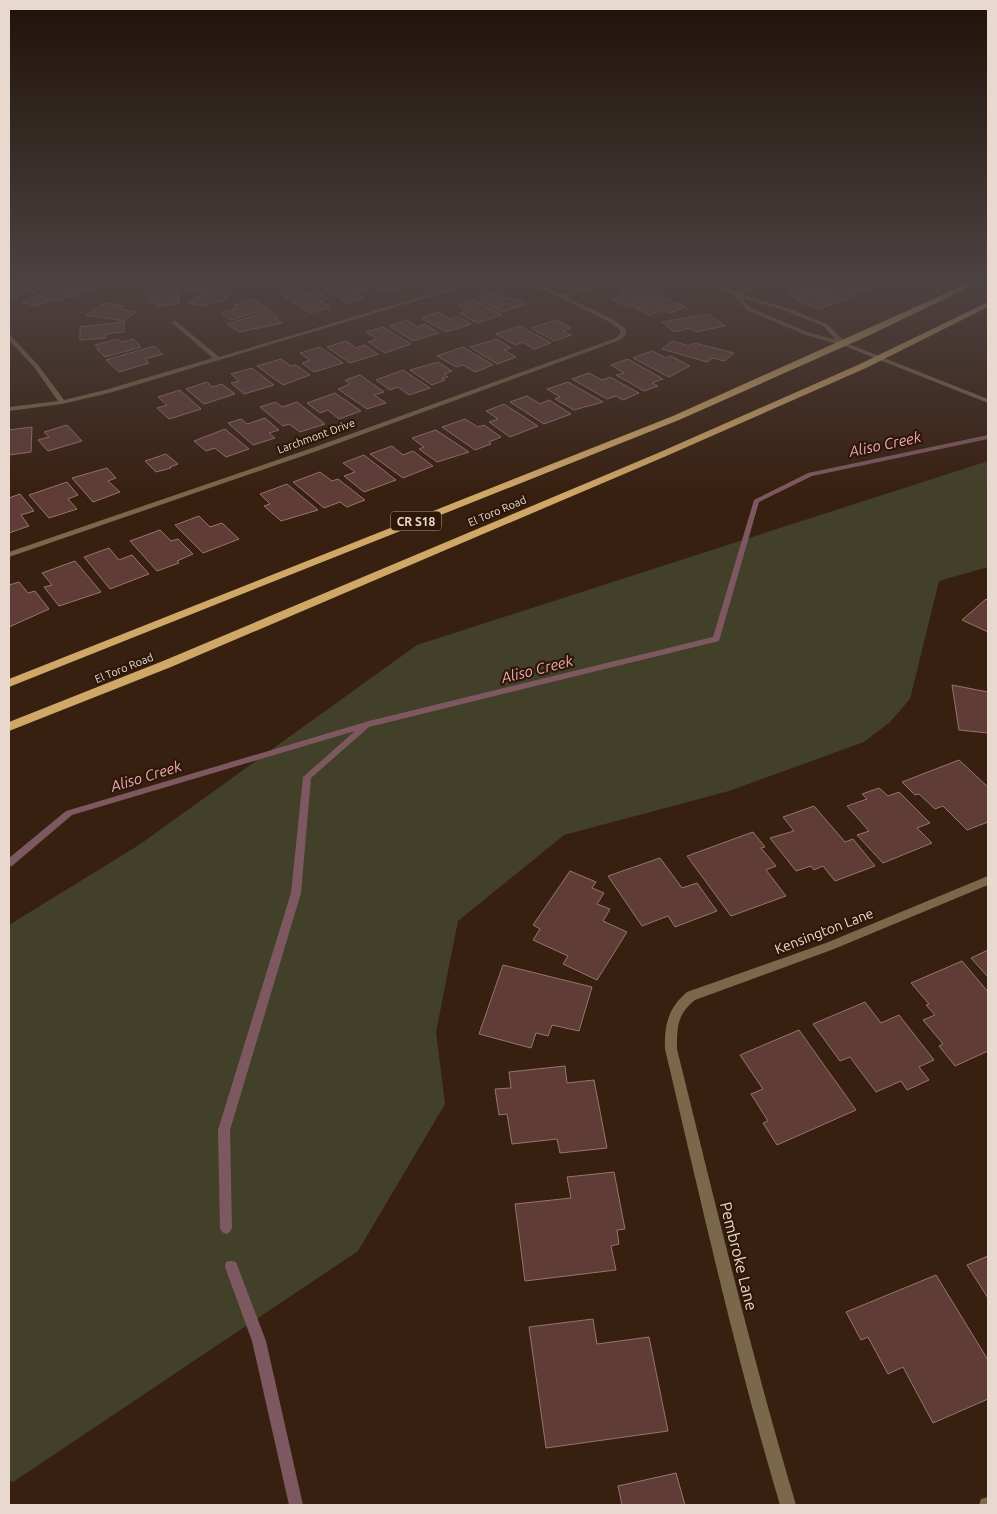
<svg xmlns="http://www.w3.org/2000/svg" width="997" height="1514" font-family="Ubuntu,sans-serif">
	<rect width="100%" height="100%" fill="#382010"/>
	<polygon fill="#424029" points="988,461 988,567 939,581 910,699 890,722 864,742 729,791 564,835 458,921 436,1032 445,1104 358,1251 13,1482 9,1480 9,925 139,845 417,645"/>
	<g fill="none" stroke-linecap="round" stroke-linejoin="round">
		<g fill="#7e5860" fill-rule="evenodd">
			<polygon points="988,435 988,439 812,476 759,502 719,641 369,727 311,778 301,893 230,1130 232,1228 230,1232 226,1234 222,1232 220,1228 218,1130 291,893 303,777 355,731 72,815 12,866 9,867 9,858 66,811 369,721 713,637 754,500 808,473"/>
			<polygon points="231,1261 236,1262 266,1341 303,1505 289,1505 252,1341 225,1267 226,1262"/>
		</g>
	</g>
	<g fill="#5f3c36" stroke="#98746e">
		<polygon points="18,282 33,282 46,283 33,292 26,291 16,298 9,297 9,288"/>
		<polygon points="350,282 364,290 355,293 364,299 348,303 324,288"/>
		<polygon points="359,282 394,282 403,287 387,292 378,286 370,288"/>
		<polygon points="818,282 835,286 838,284 859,292 844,301 806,287"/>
		<polygon points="841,282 877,282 882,284 864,291"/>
		<polygon points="78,285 92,289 72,298 68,297 56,302 50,300 35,306 22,302 60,286 69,289"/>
		<polygon points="209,286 227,289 224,292 232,293 221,302 213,301 207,306 189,303 201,293 189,291 194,287 206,289"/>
		<polygon points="639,286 662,295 628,307 611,299 624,294 621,292"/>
		<polygon points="802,288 839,302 818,309 798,301 801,300 787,294"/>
		<polygon points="177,289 180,303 158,306 157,301 149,302 147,293"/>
		<polygon points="298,291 304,295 317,292 328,299 320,301 330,307 311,313 282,295"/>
		<polygon points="495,293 506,299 512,297 526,304 502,312 478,298"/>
		<polygon points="664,297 686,307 669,313 663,310 650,315 635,308"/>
		<polygon points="254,299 268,309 231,320 221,313 238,308 234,305"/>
		<polygon points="474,300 502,315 477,323 460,313 468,311 458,305"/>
		<polygon points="106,303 125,306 120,309 136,312 124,321 86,315"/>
		<polygon points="270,311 278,317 275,318 282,323 239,332 227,324"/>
		<polygon points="439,312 450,319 458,316 471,324 446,332 421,318"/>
		<polygon points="708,314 725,326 695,332 690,328 674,332 662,322"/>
		<polygon points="407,320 417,327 425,324 439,333 413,341 389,326"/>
		<polygon points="556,320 571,328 563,331 571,335 554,341 531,328"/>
		<polygon points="124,322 124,332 105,334 105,338 80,340 80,327"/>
		<polygon points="520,326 551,343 534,349 523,342 515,345 496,334"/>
		<polygon points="383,327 411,344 385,353 368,342 377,339 366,332"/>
		<polygon points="118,339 122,342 133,339 141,347 105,357 97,349 99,349 95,345"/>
		<polygon points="497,339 511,348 504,350 516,357 497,364 470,347"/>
		<polygon points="346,341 356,348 364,345 378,354 350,363 327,347"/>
		<polygon points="672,341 689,346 694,343 734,353 724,361 713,358 707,362 662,349"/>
		<polygon points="154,346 163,354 145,359 149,363 119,372 106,360"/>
		<polygon points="320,347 343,363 314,372 302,363 310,360 300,353"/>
		<polygon points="463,347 493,365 475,372 463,365 456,367 437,356"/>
		<polygon points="652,351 666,358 671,356 690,366 669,377 633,358"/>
		<polygon points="281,359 291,366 296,365 310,375 283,385 257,366"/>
		<polygon points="628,359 663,379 652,383 658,386 644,391 616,375 624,373 611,365"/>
		<polygon points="438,362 452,371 444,374 448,377 442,378 445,380 432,385 410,370"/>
		<polygon points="252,368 274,385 244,394 231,383 239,381 231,374"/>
		<polygon points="403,370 430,388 409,395 398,387 390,390 376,380"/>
		<polygon points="589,373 602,380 610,377 639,393 623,400 616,396 607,399 572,379"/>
		<polygon points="360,375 384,392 374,395 386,403 367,409 338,389 350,384 345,380"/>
		<polygon points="207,382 212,387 222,384 235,394 204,404 186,389"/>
		<polygon points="568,382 603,402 574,410 555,399 560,397 547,389"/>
		<polygon points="180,390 201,409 169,419 157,408 167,405 158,397"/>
		<polygon points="335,393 361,411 339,419 328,410 320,413 307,403"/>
		<polygon points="527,396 540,404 549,400 571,414 544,424 510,402"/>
		<polygon points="276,402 282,407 297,402 325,424 300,432 289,424 283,426 260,407"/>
		<polygon points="504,404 538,426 510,437 489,422 498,419 486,411"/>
		<polygon points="265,418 279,430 269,433 275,438 253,445 228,423 241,419 247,424"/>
		<polygon points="465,419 478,427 484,425 501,437 489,442 491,444 475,450 442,427"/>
		<polygon points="67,425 82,441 48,451 38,440 49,437 44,432"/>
		<polygon points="32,427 31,452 9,455 9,430"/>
		<polygon points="225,429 249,449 226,457 215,448 206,451 194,441"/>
		<polygon points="436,430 469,452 437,462 419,449 424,447 412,438"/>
		<polygon points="392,446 403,455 413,451 433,466 403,478 370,454"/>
		<polygon points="166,454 178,464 170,467 171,468 156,472 145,461"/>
		<polygon points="364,455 396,480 364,492 344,476 355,472 343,463"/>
		<polygon points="107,468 116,478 108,481 120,492 93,502 72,478"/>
		<polygon points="320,472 332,481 338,479 365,500 347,507 340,502 324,508 293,482"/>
		<polygon points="67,482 78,495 68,499 77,509 49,518 29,495"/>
		<polygon points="287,484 318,510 281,521 264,506 270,504 260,494"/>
		<polygon points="20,494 34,511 21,515 29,526 9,533 9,498"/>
		<polygon points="199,516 210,527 222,523 239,539 203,553 175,525"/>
		<polygon points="160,530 171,541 178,539 193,554 177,561 179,563 157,571 130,541"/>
		<polygon points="109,548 119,560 132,555 149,574 110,589 84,557"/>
		<polygon points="75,561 101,592 59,606 44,587 52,585 42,573"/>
		<polygon points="19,582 28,593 35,591 49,609 9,627 9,585"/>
		<polygon points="986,599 988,601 988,632 962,620"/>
		<polygon points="952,685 988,692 988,733 959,730"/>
		<polygon points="959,760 988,787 988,822 967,830 943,806 935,809 919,794 915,795 902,782"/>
		<polygon points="879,788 888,796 899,792 930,823 917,828 932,843 883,863 857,835 869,831 847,806 867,799 862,794"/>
		<polygon points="814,806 845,842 853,839 875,866 835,881 823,866 814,870 811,866 796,871 770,838 794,831 783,817"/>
		<polygon points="753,832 765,847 761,848 776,866 766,870 786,896 731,916 687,856"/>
		<polygon points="660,858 682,888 697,883 717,911 675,927 668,916 642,926 608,876"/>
		<polygon points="570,871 596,882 592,888 604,893 597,904 610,909 603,921 627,932 597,980 563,964 568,956 533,940 540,929 533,925"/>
		<polygon points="988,950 988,977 971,958"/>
		<polygon points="962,961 988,992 988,1051 955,1066 939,1046 943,1044 923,1020 935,1015 926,1005 929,1004 911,983"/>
		<polygon points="503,965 592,987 579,1031 552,1025 548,1036 536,1033 531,1048 479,1034"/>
		<polygon points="865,1002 881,1023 899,1015 934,1060 919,1067 929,1080 907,1090 901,1081 876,1092 850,1057 840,1061 813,1024"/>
		<polygon points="799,1030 856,1110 777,1145 763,1123 768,1121 751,1094 763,1089 740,1055"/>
		<polygon points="565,1066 567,1083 594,1080 607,1148 560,1153 557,1139 512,1144 507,1114 499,1115 495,1089 511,1088 509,1072"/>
		<polygon points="614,1172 625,1229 617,1230 619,1244 611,1246 616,1270 525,1281 515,1204 571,1198 567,1177"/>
		<polygon points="988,1256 988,1298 967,1265"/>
		<polygon points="936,1275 988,1360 988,1399 933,1423 903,1367 888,1374 868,1337 861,1340 846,1312"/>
		<polygon points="593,1319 597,1344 649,1337 668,1431 546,1448 529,1327"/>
		<polygon points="676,1473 685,1505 622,1505 618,1486"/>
	</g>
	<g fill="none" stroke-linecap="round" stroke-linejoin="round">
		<g fill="#7b684a" fill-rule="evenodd">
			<polygon points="471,282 479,282 109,393 62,404 9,411 9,407 58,401 34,367 9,340 9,335 11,336 38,365 64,400 105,390 213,358 172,323 172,321 176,321 219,357"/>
			<polygon points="527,282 534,282 561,295 599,282 606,282 605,283 566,297 612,319 625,328 626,334 620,340 317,451 9,557 9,552 312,448 616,338 620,334 620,330 608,321"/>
			<path d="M704,282H711L735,292L763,282H770L769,283L741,294L787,308L827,324L847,344L844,346L806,335L747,310L733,295ZM742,298L783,310L823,326L836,340L810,333L751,308Z"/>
			<path d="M988,876V885L834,949L695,1000C677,1015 677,1026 677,1049C715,1202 751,1354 796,1505H780C735,1355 701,1202 665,1049C664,1026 668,1008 687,992L826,943Z"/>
			<polygon points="988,1497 988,1505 979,1505 981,1499"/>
		</g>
		<polygon fill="#7b684a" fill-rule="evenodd" points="842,343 846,343 988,399 988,403 842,345"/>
		<g fill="#cfa767" fill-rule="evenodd">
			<polygon points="971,282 980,282 870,335 679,420 9,687 9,679 673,416"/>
			<polygon points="988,302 988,307 866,368 664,457 171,667 9,731 9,722 163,661 658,453 860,364"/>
		</g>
	</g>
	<linearGradient id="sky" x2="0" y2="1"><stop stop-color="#1f1209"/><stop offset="0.57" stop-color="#4d4242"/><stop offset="1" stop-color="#4d4242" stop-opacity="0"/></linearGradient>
	<rect width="997" height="494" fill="url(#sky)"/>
	<g text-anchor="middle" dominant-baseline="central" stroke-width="4.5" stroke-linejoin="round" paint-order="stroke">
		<g font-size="11" fill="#e9d8ce" stroke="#2e1707">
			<text transform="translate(316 436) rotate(-20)">Larchmont Drive</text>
			<text transform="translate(497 511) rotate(-23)">El Toro Road</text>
			<text transform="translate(124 668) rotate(-22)">El Toro Road</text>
		</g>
		<rect fill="#2e1707" stroke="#b19e92" stroke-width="1" x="391" y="511.5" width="50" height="19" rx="4"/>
		<g font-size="12" font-weight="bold" fill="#e9d8ce">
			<text x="416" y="521">CR S18</text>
		</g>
		<g font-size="14" fill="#e9d8ce" stroke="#2e1707">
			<text transform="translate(824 931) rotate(-21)">Kensington Lane</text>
		</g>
		<g font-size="15" font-style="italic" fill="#eda9b8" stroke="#2e1707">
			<text transform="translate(885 444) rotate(-12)">Aliso Creek</text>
			<text transform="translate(537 669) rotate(-14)">Aliso Creek</text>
			<text transform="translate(146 776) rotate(-17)">Aliso Creek</text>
		</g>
		<g font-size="16" fill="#e9d8ce" stroke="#2e1707">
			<text transform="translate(739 1256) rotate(76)">Pembroke Lane</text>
		</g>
	</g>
	<rect width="997" height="1514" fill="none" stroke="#e9d8ce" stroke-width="20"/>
</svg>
